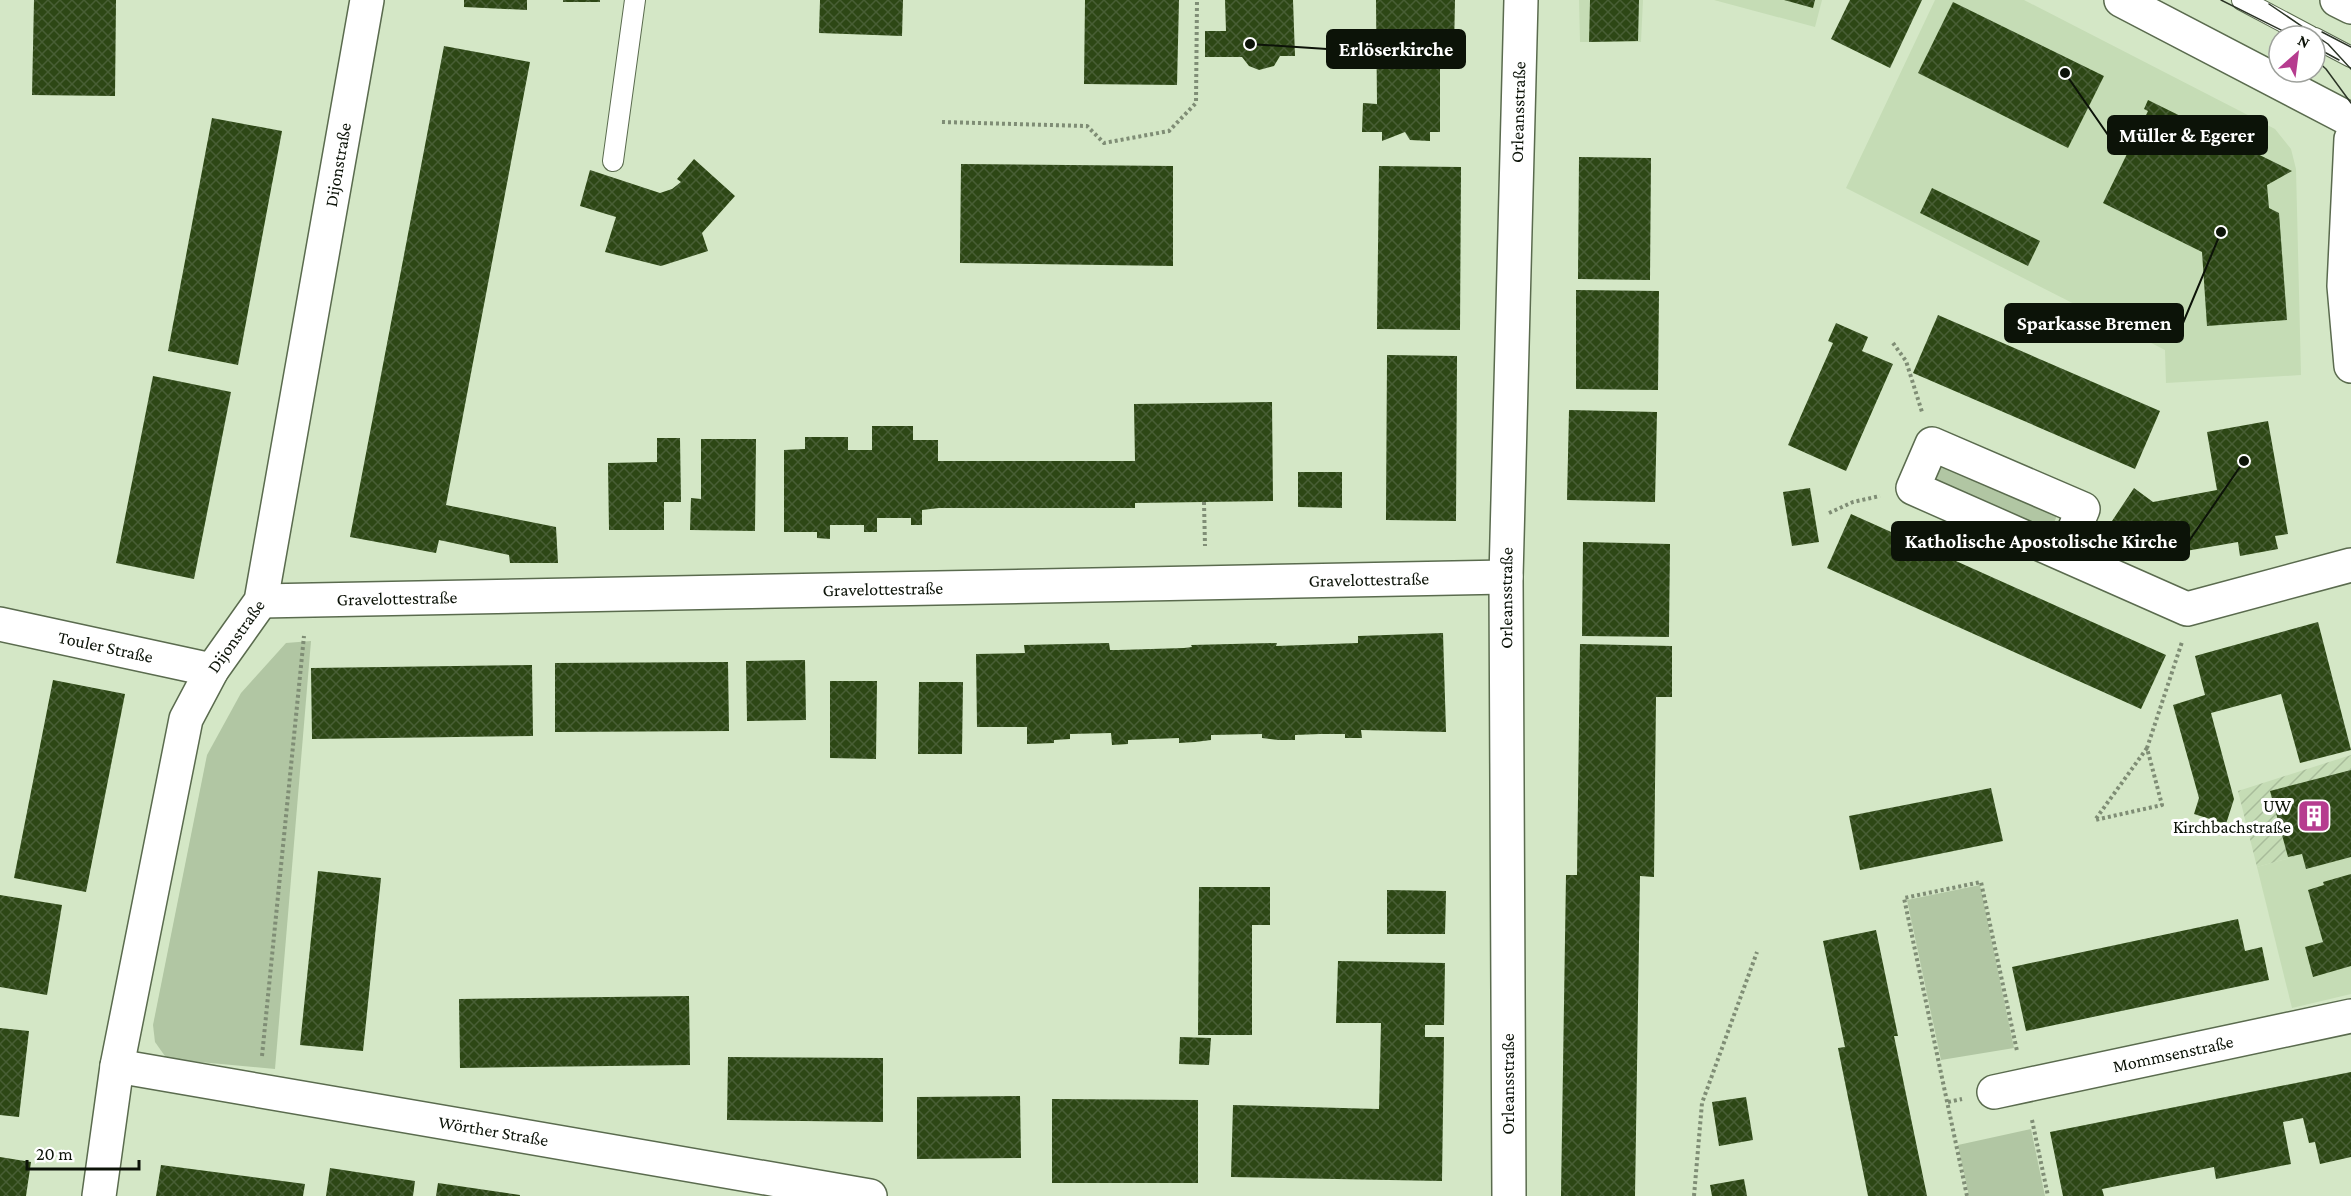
<svg xmlns="http://www.w3.org/2000/svg" width="2351" height="1196" font-family="'Crimson Pro',serif">
	<defs>
		<pattern id="industrial-furrows" width="10" height="10" patternUnits="userSpaceOnUse" patternTransform="scale(1.5)"><rect width="10" height="10" fill="#c5dcb5"/><path d="M-1 1l2-2M0 10L10 0M9 11l2-2" fill="none" stroke="#a8bc9a"/></pattern>
		<pattern id="building-cross-hatch" width="8" height="8" patternUnits="userSpaceOnUse" patternTransform="scale(1.5)"><rect width="8" height="8" fill="#2d4715"/><path d="M0 0l8 8M0 8l8-8" fill="none" stroke="#485e35"/></pattern>
	</defs>
	<rect width="100%" height="100%" fill="#d4e7c6"/>
	<g fill="#c5dcb5">
		<polygon points="1579,0 1643,0 1641,42 1580,42"/>
		<polygon points="1714,0 1822,0 1815,27"/>
		<polygon points="1935,0 2024,0 2275,129 2291,149 2296,169 2301,375 2166,383 2165,350 1846,188"/>
		<polygon points="2351,841 2351,994 2292,1008 2257,867"/>
	</g>
	<polygon fill="url(#industrial-furrows)" points="2351,755 2351,841 2257,867 2238,791"/>
	<g fill="#b1c6a3">
		<polygon points="1944,457 2060,509 2048,536 1931,484"/>
		<polygon points="311,641 275,1069 167,1059 155,1042 153,1025 207,755 241,693 286,643"/>
		<polygon points="1980,885 2014,1048 1941,1060 1907,900"/>
		<polygon points="2031,1129 2045,1196 1969,1196 1958,1145"/>
	</g>
	<g fill="url(#building-cross-hatch)">
		<polygon points="34,0 116,0 115,96 32,95"/>
		<polygon points="464,0 527,0 527,10 464,7"/>
		<rect x="563" y="0" width="37" height="2"/>
		<polygon points="820,0 903,0 902,36 819,33"/>
		<polygon points="1085,0 1179,0 1177,85 1084,84"/>
		<polygon points="1225,0 1293,0 1295,56 1280,56 1274,66 1259,70 1249,66 1242,57 1205,57 1205,31 1226,31"/>
		<polygon points="1376,0 1455,0 1454,49 1440,49 1440,132 1430,132 1430,141 1410,140 1405,132 1382,141 1382,132 1362,132 1363,103 1377,104"/>
		<polygon points="1590,0 1639,0 1638,41 1589,42"/>
		<polygon points="1784,0 1815,0 1813,8"/>
		<polygon points="1850,0 1922,0 1890,68 1831,39"/>
		<polygon points="1953,2 2104,76 2068,148 1918,73"/>
		<polygon points="444,46 530,62 446,505 556,527 558,563 510,563 509,555 439,540 436,553 350,537"/>
		<polygon points="2148,100 2292,171 2267,185 2269,208 2279,213 2287,320 2207,326 2202,252 2103,203 2148,111 2144,109"/>
		<polygon points="212,118 282,131 238,365 168,351"/>
		<polygon points="1579,157 1651,158 1650,280 1578,279"/>
		<polygon points="694,159 735,196 702,233 708,251 661,266 605,252 616,217 580,206 590,170 660,193 672,189 681,182 677,179"/>
		<polygon points="961,164 1173,166 1173,266 960,263"/>
		<polygon points="1379,166 1461,167 1460,330 1377,329"/>
		<polygon points="1932,188 2040,241 2028,266 1920,213"/>
		<polygon points="1576,290 1659,291 1658,390 1576,389"/>
		<polygon points="1938,315 2160,411 2135,469 1913,373"/>
		<polygon points="1836,323 1868,337 1862,351 1893,364 1846,471 1788,445 1833,343 1828,341"/>
		<polygon points="1387,355 1457,356 1456,521 1386,520"/>
		<polygon points="153,376 231,392 194,579 116,563"/>
		<polygon points="1272,402 1273,501 1135,503 1135,508 939,508 922,510 922,525 911,525 911,518 877,518 877,532 864,532 864,525 830,525 830,539 817,538 817,532 784,532 784,450 805,449 805,437 848,437 848,450 872,450 872,426 913,426 913,440 938,440 938,461 1135,461 1134,404"/>
		<polygon points="1569,410 1657,412 1655,502 1567,500"/>
		<polygon points="2268,421 2288,534 2275,536 2278,549 2240,556 2238,542 2151,557 2106,530 2134,488 2153,502 2217,490 2207,432"/>
		<polygon points="657,438 680,438 681,502 664,502 664,530 609,530 608,463 657,462"/>
		<polygon points="701,439 756,439 755,531 690,530 691,498 701,499"/>
		<polygon points="1298,472 1342,472 1342,508 1298,507"/>
		<polygon points="1810,488 1819,542 1792,546 1783,492"/>
		<polygon points="1851,514 2166,655 2141,709 1827,568"/>
		<polygon points="1583,542 1670,544 1669,637 1582,636"/>
		<polygon points="2318,622 2351,750 2300,763 2281,694 2211,713 2234,799 2226,824 2194,814 2199,798 2173,705 2205,695 2195,656"/>
		<polygon points="1443,633 1446,732 1361,730 1362,738 1345,738 1345,734 1320,734 1295,735 1295,740 1278,740 1262,738 1262,734 1211,735 1211,740 1195,742 1179,743 1179,738 1128,740 1128,744 1112,745 1111,733 1070,734 1070,739 1054,740 1054,743 1027,744 1027,727 977,727 976,654 1025,653 1024,645 1109,643 1110,650 1118,650 1184,648 1192,647 1191,645 1277,643 1276,646 1358,643 1358,636"/>
		<polygon points="1580,644 1672,646 1672,697 1656,697 1654,877 1640,876 1635,1196 1561,1196 1566,875 1577,875"/>
		<polygon points="805,660 806,720 747,721 746,661"/>
		<polygon points="728,662 729,731 555,732 555,663"/>
		<polygon points="532,665 533,736 312,739 311,668"/>
		<polygon points="53,680 125,694 86,892 14,878"/>
		<polygon points="830,681 877,681 876,759 830,758"/>
		<polygon points="919,682 963,682 962,754 918,754"/>
		<polygon points="2351,770 2351,857 2306,869 2302,854 2288,857 2270,791"/>
		<polygon points="1991,788 2003,841 1860,870 1849,816"/>
		<polygon points="318,871 381,878 363,1051 300,1045"/>
		<polygon points="2351,874 2351,966 2313,977 2305,947 2323,942 2308,890 2324,885 2323,882"/>
		<polygon points="1199,887 1270,887 1270,925 1252,925 1252,1035 1198,1035"/>
		<polygon points="1387,890 1446,891 1445,934 1387,934"/>
		<polygon points="0,895 62,905 47,995 0,987"/>
		<polygon points="2238,919 2245,951 2262,947 2269,980 2026,1031 2012,967"/>
		<polygon points="1876,930 1898,1036 1894,1036 1927,1196 1868,1196 1838,1048 1845,1047 1823,941"/>
		<polygon points="1338,961 1445,963 1444,1025 1425,1025 1425,1037 1444,1037 1442,1181 1231,1177 1233,1105 1379,1109 1381,1023 1336,1023"/>
		<polygon points="689,996 690,1065 460,1068 459,999"/>
		<polygon points="0,1028 29,1031 19,1117 0,1115"/>
		<polygon points="1180,1037 1211,1038 1209,1065 1179,1064"/>
		<polygon points="728,1057 883,1058 883,1122 727,1120"/>
		<polygon points="2351,1072 2351,1157 2320,1164 2315,1142 2309,1143 2303,1118 2283,1122 2291,1164 2216,1179 2214,1167 2102,1189 2104,1196 2063,1196 2050,1132"/>
		<polygon points="1020,1096 1021,1158 917,1159 917,1097"/>
		<polygon points="1746,1097 1753,1140 1719,1146 1712,1102"/>
		<polygon points="1052,1099 1198,1100 1198,1183 1052,1183"/>
		<polygon points="0,1157 31,1162 26,1196 0,1196"/>
		<polygon points="161,1165 305,1184 303,1196 156,1196"/>
		<polygon points="330,1168 415,1181 413,1196 326,1196"/>
		<polygon points="1744,1179 1747,1196 1712,1196 1710,1185"/>
		<polygon points="438,1183 520,1195 520,1196 436,1196"/>
	</g>
	<g fill="none" stroke-linecap="round" stroke-linejoin="round">
		<defs>
			<g id="lane">
				<polyline points="2242,0 2310,36"/>
				<polyline points="2315,38 2351,57"/>
				<polyline points="613,161 635,0"/>
			</g>
			<g id="street">
				<polyline points="2064,554 2083,509 1932,444 1913,488 2187,609 2351,565"/>
				<path id="s1" d="M261,601L1506,577"/>
				<path id="s2" d="M0,624L212,670"/>
				<path id="s3" d="M117,1066L870,1196"/>
				<path id="s4" d="M1994,1092L2351,1016"/>
				<path id="s5" d="M99,1196L117,1066L186,719L212,670L261,601L367,0"/>
				<path id="s6" d="M1509,1196L1506,577L1521,0"/>
			</g>
			<g id="secondary">
				<polyline points="2121,0 2351,120"/>
				<polyline points="2337,0 2351,7"/>
				<polyline points="2351,139 2344,286 2351,366"/>
			</g>
		</defs>
		<use href="#lane" stroke="#5a6b4e" stroke-width="22"/>
		<use href="#street" stroke="#5a6b4e" stroke-width="36"/>
		<use href="#secondary" stroke="#5a6b4e" stroke-width="36"/>
		<g stroke="#7f8d75" stroke-width="4" stroke-dasharray="3 3" stroke-linecap="butt">
			<polyline points="942,122 1087,126 1104,143 1169,131 1196,103 1197,0"/>
			<polyline points="1893,343 1906,361 1922,412"/>
			<polyline points="1204,502 1205,546"/>
			<polyline points="1829,513 1853,502 1880,496"/>
			<polyline points="2147,748 2095,820 2162,805 2147,748 2182,642"/>
			<polyline points="262,1056 304,636"/>
			<polyline points="1948,1102 1962,1099"/>
			<polyline points="2032,1120 2048,1196"/>
			<polyline points="1694,1196 1702,1103 1757,952"/>
			<polyline points="1967,1196 1904,898 1981,882 2017,1051"/>
		</g>
		<use href="#lane" stroke="#fff" stroke-width="20"/>
		<use href="#street" stroke="#fff" stroke-width="33"/>
		<use href="#secondary" stroke="#fff" stroke-width="33"/>
		<g stroke="#2b3426" stroke-width="1.5">
			<polyline points="2221,0 2293,36"/>
			<polyline points="2269,4 2328,44 2351,69"/>
			<polyline points="2322,32 2351,47"/>
			<polyline points="2315,47 2339,60"/>
			<polyline points="2315,59 2326,69 2351,103"/>
		</g>
	</g>
	<defs>
		<symbol id="building-square" viewBox="-11 -11 22 22"><rect x="-9" y="-9" width="18" height="18" rx="4" fill="#b63c8f" stroke="#fff"/><path d="M-4-6H4V6H1V3H-1V6H-4ZM-2.5-4.3h1.7v1.8h-1.7ZM.8-4.3h1.7v1.8H.8ZM-2.5-1h1.7V.8h-1.7ZM.8-1h1.7V.8H.8Z" fill="#fff"/></symbol>
	</defs>
	<g fill-rule="evenodd">
		<use href="#building-square" x="2295" y="797" width="38" height="38"/>
	</g>
	<g text-anchor="middle" dominant-baseline="central" stroke-width="6" stroke-linejoin="round" paint-order="stroke">
		<g font-size="18" fill="#0c1308" stroke="#fff">
			<text stroke="none"><textPath href="#s6" startOffset="1084">Orleansstraße</textPath></text>
			<text stroke="none"><textPath href="#s5" startOffset="1068">Dijonstraße</textPath></text>
			<text stroke="none"><textPath href="#s1" startOffset="1108">Gravelottestraße</textPath></text>
			<text stroke="none"><textPath href="#s1" startOffset="622">Gravelottestraße</textPath></text>
			<text stroke="none"><textPath href="#s1" startOffset="136">Gravelottestraße</textPath></text>
			<text stroke="none"><textPath href="#s6" startOffset="598">Orleansstraße</textPath></text>
			<text stroke="none"><textPath href="#s5" startOffset="582">Dijonstraße</textPath></text>
			<text stroke="none"><textPath href="#s2" startOffset="108">Touler Straße</textPath></text>
			<text stroke="none"><textPath href="#s4" startOffset="183">Mommsenstraße</textPath></text>
			<text transform="translate(1508 1084) rotate(-90)">Orleansstraße</text>
			<text stroke="none"><textPath href="#s3" startOffset="382">Wörther Straße</textPath></text>
		</g>
		<g font-size="18" fill="#0c1308" stroke="#fff" text-anchor="end">
			<text x="2291" y="806">UW<tspan x="2291" dy="21">Kirchbachstraße</tspan></text>
		</g>
	</g>
	<path fill="none" stroke="#0c1308" stroke-width="2" d="M1250 44L1327 49M2065 73L2108 135M2221 232L2183 323M2244 461L2189 541"/>
	<g fill="#0c1308" stroke="#fff" stroke-width="2">
		<circle cx="1250" cy="44" r="6"/>
		<circle cx="2065" cy="73" r="6"/>
		<circle cx="2221" cy="232" r="6"/>
		<circle cx="2244" cy="461" r="6"/>
	</g>
	<g fill="#0c1308" stroke="#0c1308" stroke-width="2">
		<rect x="1327" y="30" width="138" height="38" rx="6"/>
		<rect x="2108" y="116" width="159" height="38" rx="6"/>
		<rect x="2005" y="304" width="178" height="38" rx="6"/>
		<rect x="1892" y="522" width="297" height="38" rx="6"/>
	</g>
	<g font-size="20" text-anchor="middle" font-weight="bold" fill="#fff">
		<text x="1396" y="56">Erlöserkirche</text>
		<text x="2187" y="142">Müller &amp; Egerer</text>
		<text x="2094" y="330">Sparkasse Bremen</text>
		<text x="2041" y="548">Katholische Apostolische Kirche</text>
	</g>
	<g transform="translate(2297 54) rotate(28)"><circle r="28" fill="#ffffff" stroke="#9ea19c" stroke-width="1.5"/>
	<path d="M0-4.5L10 22L0 15L-10 22Z" fill="#b63c8f"/>
	<text y="-9" font-size="16" font-weight="bold" text-anchor="middle" fill="#0c1308">N</text>
	</g>
	<path d="M27 1160v9h112v-9" fill="none" stroke="#0c1308" stroke-width="3"/>
	<text x="36" y="1160" font-size="18" fill="#0c1308" stroke="#ffffff" stroke-width="4.5" paint-order="stroke">20 m</text>
</svg>
